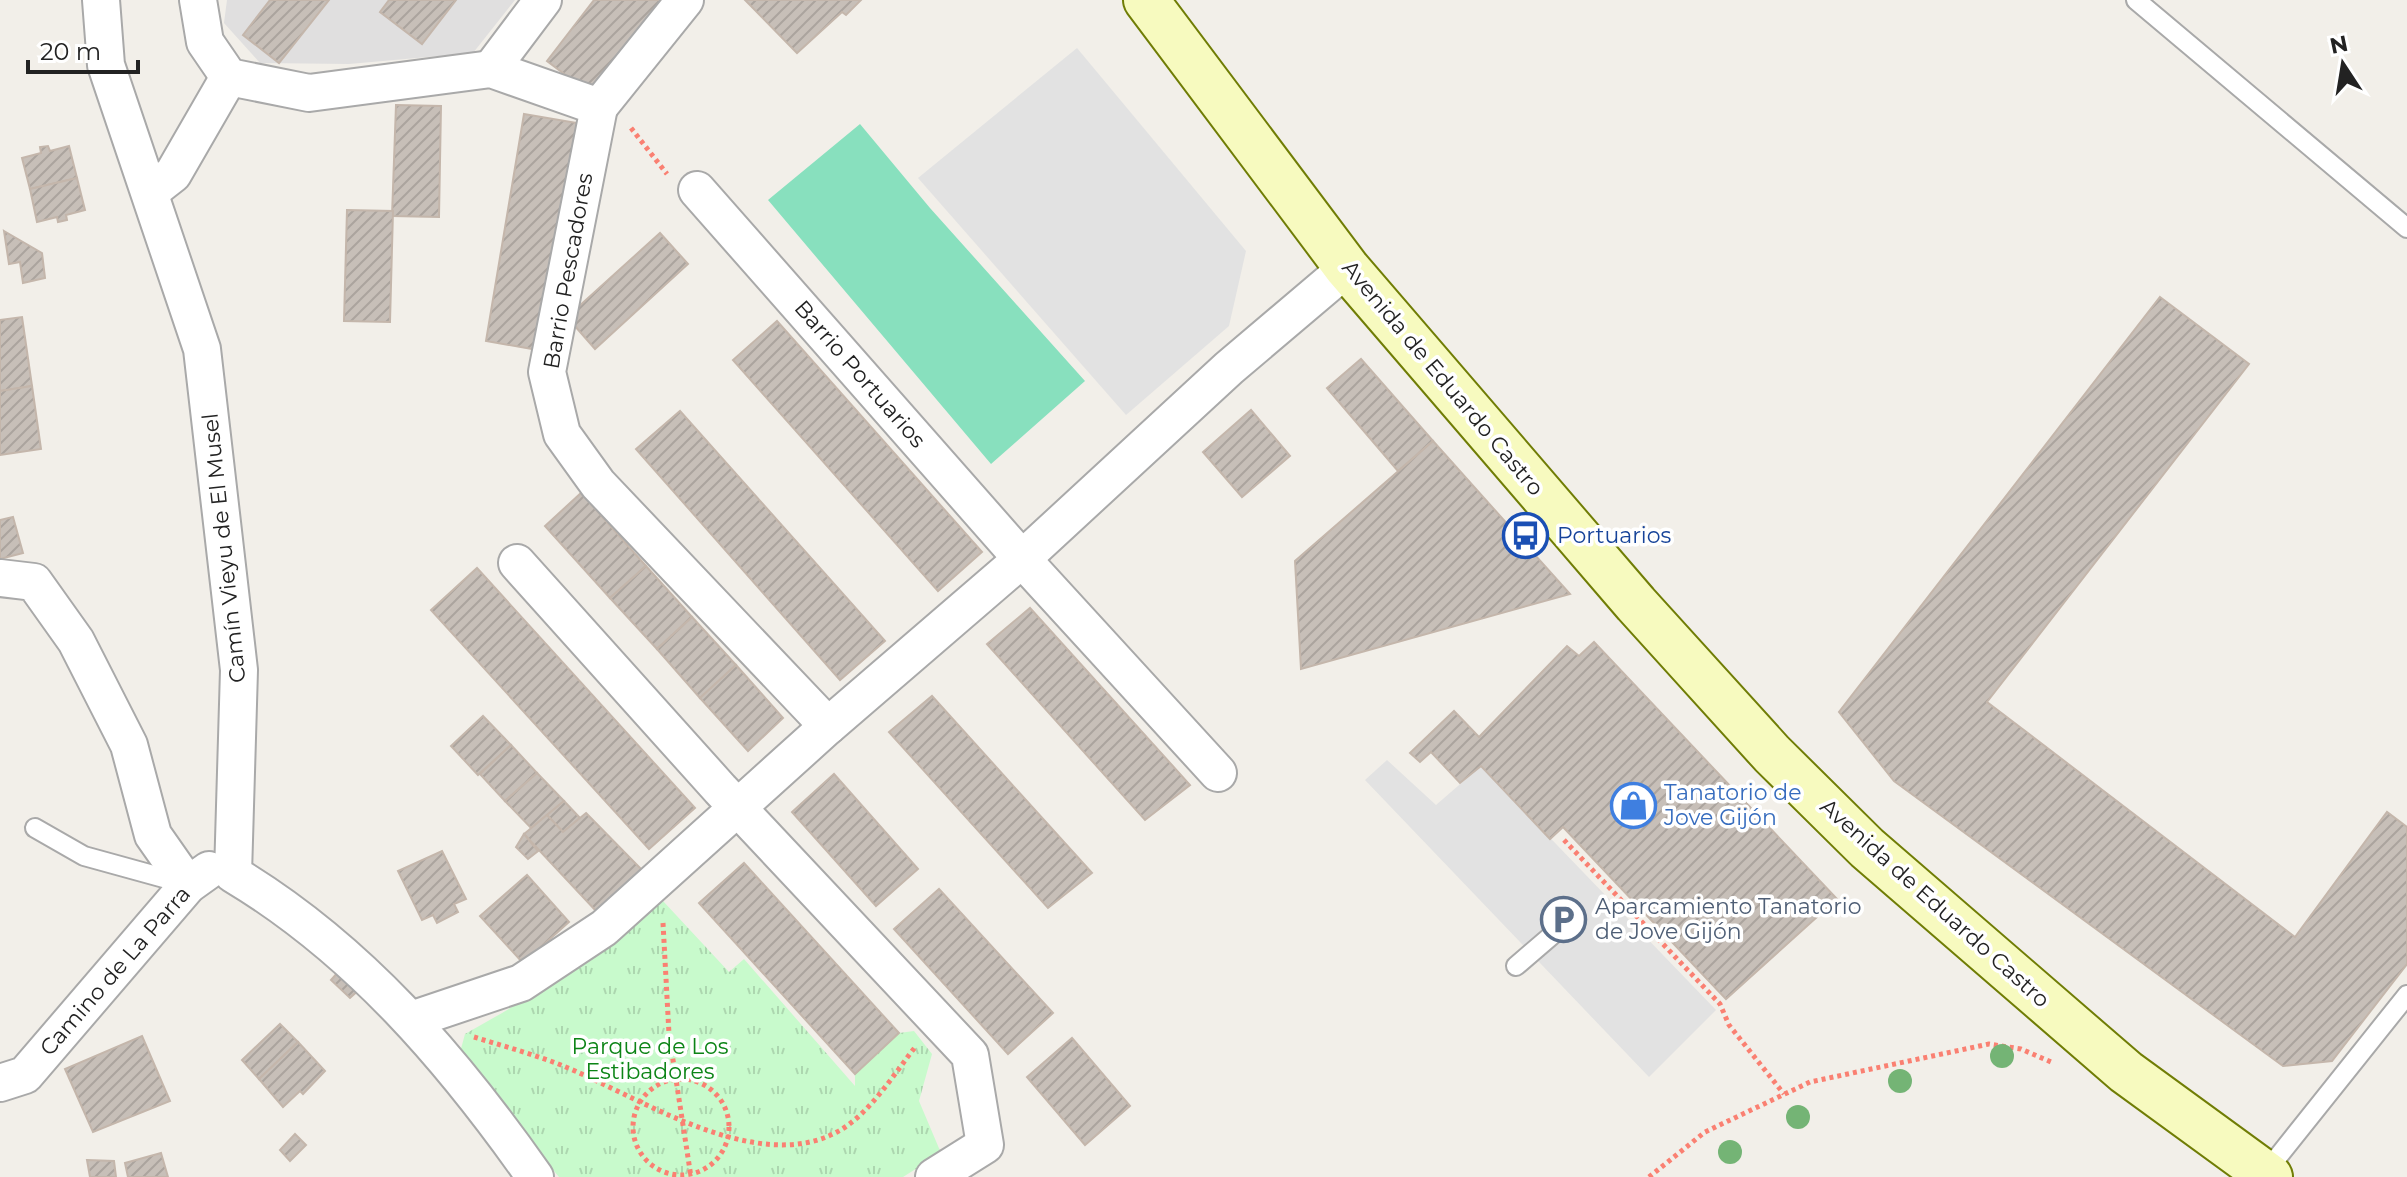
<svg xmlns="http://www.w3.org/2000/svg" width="2407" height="1177" font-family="Montserrat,sans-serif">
	<defs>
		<pattern id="park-tufts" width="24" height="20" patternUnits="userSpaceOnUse" patternTransform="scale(2)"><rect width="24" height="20" fill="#c8facc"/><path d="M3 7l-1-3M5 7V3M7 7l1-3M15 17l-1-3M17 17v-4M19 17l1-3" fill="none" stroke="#acd6af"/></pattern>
		<pattern id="building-hatch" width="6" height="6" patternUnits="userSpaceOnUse" patternTransform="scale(2)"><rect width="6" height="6" fill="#c7bfb8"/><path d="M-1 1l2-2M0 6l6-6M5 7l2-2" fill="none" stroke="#aba49e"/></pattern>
	</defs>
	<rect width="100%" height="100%" fill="#f2efe9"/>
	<polygon fill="#e0dfdf" points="227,0 515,0 473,53 349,64 260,63 224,23"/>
	<path fill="url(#park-tufts)" d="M663,901L729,972L744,959L855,1086V1074L899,1033L914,1031L932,1054L919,1101L941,1153L903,1177H559L459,1056L465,1034C535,995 602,953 663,901Z"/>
	<polygon fill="#88e0be" points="860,124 930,208 1085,381 991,464 768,200"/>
	<g fill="#e2e2e2">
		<polygon points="1077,48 1246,251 1229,326 1126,415 918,178"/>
		<polygon points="1387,760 1436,805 1481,766 1716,1010 1649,1077 1365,780"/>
	</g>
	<g fill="url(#building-hatch)" stroke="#c4b6ab" stroke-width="2">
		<polygon points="270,0 329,0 279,63 243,35"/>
		<polygon points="389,0 456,0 422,44 380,12"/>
		<polygon points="594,0 664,0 591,94 547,61"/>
		<polygon points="745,0 861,0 846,15 842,12 797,53"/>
		<polygon points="396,105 441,106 439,217 392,216"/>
		<polygon points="524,114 577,123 538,350 486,341"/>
		<polygon points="48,146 50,151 69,146 77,178 30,189 22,158 41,153 40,147"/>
		<polygon points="77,178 85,210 66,215 67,220 58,222 57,217 37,222 30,189"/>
		<polygon points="347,210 393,211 390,322 344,321"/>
		<polygon points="4,231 42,253 45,278 23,283 20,262 9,264"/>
		<polygon points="660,233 688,264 595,349 567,317"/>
		<polygon points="2160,297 2249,364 1987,702 2295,937 2387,812 2407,827 2407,964 2332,1061 2283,1066 1894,781 1839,712"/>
		<polygon points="22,317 32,386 0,391 0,320"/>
		<polygon points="777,321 982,552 938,591 733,360"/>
		<polygon points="1361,359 1433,441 1398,471 1327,388"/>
		<polygon points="32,386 41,449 0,455 0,391"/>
		<polygon points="1251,410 1290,456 1242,497 1203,452"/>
		<polygon points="680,411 885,641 840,680 636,449"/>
		<polygon points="1433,441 1570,594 1301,669 1295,561"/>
		<polygon points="581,493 646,566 610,598 545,526"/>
		<polygon points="13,517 23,553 0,559 0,520"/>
		<polygon points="646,566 692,617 657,649 610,598"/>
		<polygon points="477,568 695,808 649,849 431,610"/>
		<polygon points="1030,608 1190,785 1145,820 987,644"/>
		<polygon points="692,617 736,665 700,698 657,649"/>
		<polygon points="1594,642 1837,899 1726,999 1563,827 1550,839 1481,766 1460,783 1431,752 1420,762 1410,753 1454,711 1479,737 1567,646 1579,656"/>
		<polygon points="736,665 783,718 748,751 700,698"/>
		<polygon points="932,696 1092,873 1048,908 889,732"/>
		<polygon points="483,716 511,745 478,775 451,746"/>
		<polygon points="511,745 537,773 505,801 480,774"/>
		<polygon points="537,773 564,801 531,828 505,801"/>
		<polygon points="834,774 918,869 876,906 792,812"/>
		<polygon points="564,801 580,818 563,832 547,815"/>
		<polygon points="586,813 641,869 597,912 524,834 547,815 563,832"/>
		<polygon points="524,834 538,851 528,859 516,847"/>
		<polygon points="442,851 466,899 454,904 458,912 437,923 433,915 422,920 398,871"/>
		<polygon points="744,863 899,1033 855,1074 699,903"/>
		<polygon points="527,875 569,922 523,963 480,916"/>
		<polygon points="939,889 1053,1013 1008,1054 894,929"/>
		<polygon points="340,970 361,988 350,998 331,980"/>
		<polygon points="280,1024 298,1042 259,1079 242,1060"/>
		<polygon points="142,1036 170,1101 93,1132 65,1069"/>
		<polygon points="1072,1038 1130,1106 1085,1145 1027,1077"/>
		<polygon points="298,1042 325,1071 303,1094 300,1091 283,1107 259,1079"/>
		<polygon points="295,1134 306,1145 290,1161 280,1150"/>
		<polygon points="161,1153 168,1177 128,1177 125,1163"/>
		<polygon points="87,1160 114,1161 116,1177 90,1177"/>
	</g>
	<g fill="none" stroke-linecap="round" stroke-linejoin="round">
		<defs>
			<g id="lane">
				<polyline points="2136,0 2407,228"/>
				<polyline points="35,828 84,856 182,883"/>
				<polyline points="1516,966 1565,924"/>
				<polyline points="2265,1173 2407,995"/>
			</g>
			<g id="street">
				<path d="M101,0L106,65L202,349L239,670L233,874C358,949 452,1059 535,1177"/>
				<polyline points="198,0 205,42 229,77 309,93 491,69 599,107 547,372 562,434 598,484 828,726"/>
				<polyline points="491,69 543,0"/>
				<polyline points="599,107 685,0"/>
				<polyline points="697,190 1022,559 1218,773"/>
				<polyline points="150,192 173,174 229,77"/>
				<polyline points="517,563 720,789 970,1055 985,1145 934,1177"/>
				<polyline points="0,578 34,582 76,641 129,745 153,835 188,885"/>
				<polyline points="411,1020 521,983 604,928 828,726 1022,559 1229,368 1347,268"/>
				<polyline points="0,1083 25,1075 188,885 209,870"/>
			</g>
			<polyline id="secondary" points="1146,0 1347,268 1636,604 1772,754 1867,848 2126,1072 2270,1177"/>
		</defs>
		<use href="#lane" stroke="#a9a9a9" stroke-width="22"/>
		<use href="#street" stroke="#a9a9a9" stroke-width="40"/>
		<use href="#secondary" stroke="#707d05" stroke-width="48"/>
		<g stroke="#fa8072" stroke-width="5" stroke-dasharray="4 4" stroke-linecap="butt">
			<polyline points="631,128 667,174"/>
			<polyline points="1564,840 1720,1004 1729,1025 1784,1094"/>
			<polyline points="663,923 669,1034 691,1177"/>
			<path d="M474,1037C503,1046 533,1054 561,1065C638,1096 755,1176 837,1132C869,1115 894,1074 916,1046"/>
			<circle cx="681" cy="1127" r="48"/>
			<polyline points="1649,1177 1705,1132 1810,1082 1989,1044 2021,1049 2051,1062"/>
		</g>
		<use href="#lane" stroke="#fff" stroke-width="18"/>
		<use href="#street" stroke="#fff" stroke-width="36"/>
		<use href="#secondary" stroke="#f7fabf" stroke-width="44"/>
	</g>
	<g fill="#74b475">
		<circle cx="2002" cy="1056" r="12"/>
		<circle cx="1900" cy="1081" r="12"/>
		<circle cx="1798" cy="1117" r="12"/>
		<circle cx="1730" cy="1152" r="12"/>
	</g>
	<defs>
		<symbol id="bus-ring" viewBox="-11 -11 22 22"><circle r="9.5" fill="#fff" stroke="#1a4fb4" stroke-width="1.5"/><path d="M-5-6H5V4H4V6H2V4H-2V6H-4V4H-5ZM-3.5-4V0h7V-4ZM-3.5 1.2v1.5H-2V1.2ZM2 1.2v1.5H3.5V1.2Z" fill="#1a4fb4"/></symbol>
		<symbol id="shop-ring" viewBox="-11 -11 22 22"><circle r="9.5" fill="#fff" stroke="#3f7fe0" stroke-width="1.5"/><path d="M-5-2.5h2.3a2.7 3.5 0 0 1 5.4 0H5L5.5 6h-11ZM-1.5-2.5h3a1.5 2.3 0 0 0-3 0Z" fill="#3f7fe0"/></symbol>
		<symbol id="parking-ring" viewBox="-11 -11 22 22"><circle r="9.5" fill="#fff" stroke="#5c6f8a" stroke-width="1.5"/><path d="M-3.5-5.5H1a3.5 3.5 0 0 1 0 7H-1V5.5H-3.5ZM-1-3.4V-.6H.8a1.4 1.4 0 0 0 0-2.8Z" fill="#5c6f8a"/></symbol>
	</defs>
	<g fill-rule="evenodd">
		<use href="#bus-ring" x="1500" y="510" width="51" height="51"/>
		<use href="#shop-ring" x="1608" y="780" width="51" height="51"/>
		<use href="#parking-ring" x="1538" y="894" width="51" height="51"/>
	</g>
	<g text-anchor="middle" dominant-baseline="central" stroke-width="7" stroke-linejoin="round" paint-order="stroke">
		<g font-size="22" fill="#222" stroke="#fff">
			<text transform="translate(568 271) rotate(-80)">Barrio Pescadores</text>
			<text transform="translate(860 374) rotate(49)">Barrio Portuarios</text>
			<text transform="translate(1443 378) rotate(50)">Avenida de Eduardo Castro</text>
			<text transform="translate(224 548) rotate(-96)">Camín Vieyu de El Musel</text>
			<text transform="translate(1935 903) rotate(42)">Avenida de Eduardo Castro</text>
			<text transform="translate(115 971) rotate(-49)">Camino de La Parra</text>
		</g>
		<g font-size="22" fill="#164399" stroke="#fff" text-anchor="start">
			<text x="1557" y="535">Portuarios</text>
		</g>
		<g font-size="22" fill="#366cbe" stroke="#fff" text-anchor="start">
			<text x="1664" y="792">Tanatorio de<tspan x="1664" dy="25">Jove Gijón</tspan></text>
		</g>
		<g font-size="22" fill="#4e5e75" stroke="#fff" text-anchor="start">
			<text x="1595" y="906">Aparcamiento Tanatorio<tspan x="1595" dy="25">de Jove Gijón</tspan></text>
		</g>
		<g font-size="22" fill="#0c8416" stroke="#fff">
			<text x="650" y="1046">Parque de Los<tspan x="650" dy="25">Estibadores</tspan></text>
		</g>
	</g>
	<g transform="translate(2343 64) rotate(348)" stroke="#ffffff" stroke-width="6" paint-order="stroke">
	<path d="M0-6L14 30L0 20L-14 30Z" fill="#222222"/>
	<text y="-12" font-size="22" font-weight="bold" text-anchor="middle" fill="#222222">N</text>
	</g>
	<path d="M28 60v12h110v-12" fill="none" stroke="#222222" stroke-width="4"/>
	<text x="40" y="60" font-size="24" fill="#222222" stroke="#ffffff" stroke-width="6" paint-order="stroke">20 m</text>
</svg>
